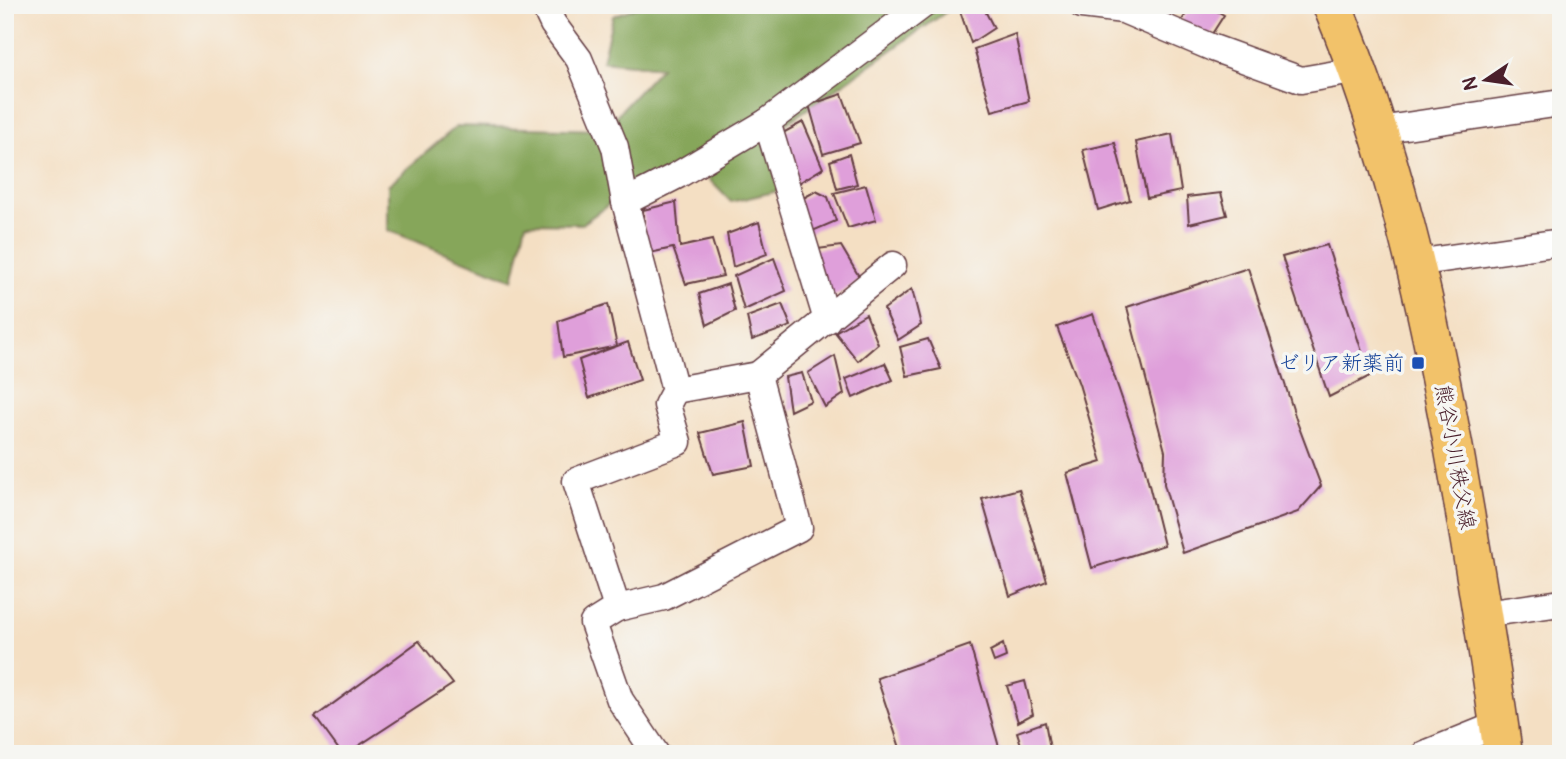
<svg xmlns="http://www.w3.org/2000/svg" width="1566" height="759" font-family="Pangolin,'Klee One',sans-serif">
	<rect width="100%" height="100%" fill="#f6f6f2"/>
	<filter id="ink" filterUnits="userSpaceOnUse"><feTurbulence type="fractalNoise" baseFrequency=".0143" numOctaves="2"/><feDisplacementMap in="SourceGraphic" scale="14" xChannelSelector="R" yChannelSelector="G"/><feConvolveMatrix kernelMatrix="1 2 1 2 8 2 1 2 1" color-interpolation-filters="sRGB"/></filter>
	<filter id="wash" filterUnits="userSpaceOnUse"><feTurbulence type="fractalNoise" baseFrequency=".00686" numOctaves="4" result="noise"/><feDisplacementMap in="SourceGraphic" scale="28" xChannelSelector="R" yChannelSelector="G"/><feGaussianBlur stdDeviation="1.57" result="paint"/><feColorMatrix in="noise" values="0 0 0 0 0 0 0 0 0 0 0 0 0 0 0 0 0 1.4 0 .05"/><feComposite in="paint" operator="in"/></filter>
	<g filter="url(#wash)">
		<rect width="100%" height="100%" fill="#f4dfc3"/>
		<polygon fill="#86a65a" stroke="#686242" stroke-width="2" points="642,5 956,5 767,137 778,191 731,202 702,172 630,189 582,224 526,223 513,280 388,230 388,185 457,126 603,130 661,67 602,61 613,16"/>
		<g id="blocks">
			<g fill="#df9fda">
				<polygon points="967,5 982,5 994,28 971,43 960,11"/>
				<polygon points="1192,5 1206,5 1224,15 1210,37 1180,23"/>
				<polygon points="1015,34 1029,101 992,111 974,49"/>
				<polygon points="842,94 860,143 823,154 809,105"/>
				<polygon points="803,122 823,168 797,184 781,134"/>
				<polygon points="1172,134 1181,191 1147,198 1136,142"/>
				<polygon points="1115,143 1130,200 1098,210 1083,150"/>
				<polygon points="849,154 857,184 837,189 830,161"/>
				<polygon points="866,185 876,220 848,228 834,193"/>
				<polygon points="816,191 828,197 836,221 808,233 796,202"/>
				<polygon points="1221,193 1227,215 1189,224 1187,197"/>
				<polygon points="676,202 680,247 712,240 723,276 686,284 673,248 645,254 643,210"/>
				<polygon points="759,222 767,254 733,267 727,234"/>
				<polygon points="1327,245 1370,376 1329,397 1282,257"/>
				<polygon points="841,246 861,280 830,299 809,250"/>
				<polygon points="774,258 786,291 744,310 734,276"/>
				<polygon points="1248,268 1297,422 1321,486 1298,512 1183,553 1164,484 1165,451 1127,307"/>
				<polygon points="728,284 735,311 707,325 699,294"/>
				<polygon points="912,289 921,325 898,340 884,309"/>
				<polygon points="608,304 617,346 563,357 558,321"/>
				<polygon points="782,304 791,326 752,340 747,317"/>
				<polygon points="866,314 878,344 858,361 835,332"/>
				<polygon points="1093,314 1142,457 1164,545 1092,568 1067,473 1102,462 1079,384 1057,327"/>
				<polygon points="928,339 941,369 907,376 900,347"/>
				<polygon points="628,342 640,380 589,398 579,360"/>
				<polygon points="835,356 844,394 825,407 808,373"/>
				<polygon points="885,363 893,380 853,398 846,379"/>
				<polygon points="802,373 811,401 790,411 785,377"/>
				<polygon points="745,422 754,466 713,474 700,433"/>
				<polygon points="1019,489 1047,581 1010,596 982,499"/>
				<polygon points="419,641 453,684 346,754 342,754 315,717"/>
				<polygon points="1003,644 1006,657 994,662 990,651"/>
				<polygon points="970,645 1001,754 902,754 877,678"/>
				<polygon points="1025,681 1033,714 1018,722 1007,686"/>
				<polygon points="1045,722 1051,754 1024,754 1017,732"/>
			</g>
		</g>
	</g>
	<g filter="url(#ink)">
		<use href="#blocks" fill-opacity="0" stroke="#643c42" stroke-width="2"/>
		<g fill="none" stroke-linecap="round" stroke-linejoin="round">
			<defs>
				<g id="minor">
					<polyline points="544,5 553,24 579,59 615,147 625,202 675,390 667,405 678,442 576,481 617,608 593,623 620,700 656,754"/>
					<polyline points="1082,5 1123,10 1213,48 1301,80 1359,70"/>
					<polyline points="767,122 923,5"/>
					<polyline points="1379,130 1561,103"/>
					<polyline points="625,202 678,175 767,122 827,320"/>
					<polyline points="1415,263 1561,242"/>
					<polyline points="675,390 758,375"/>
					<polyline points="617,608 664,597 799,528 758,375 893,265"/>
					<polyline points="1484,614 1561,603"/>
					<polyline points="1425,754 1499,724"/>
				</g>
				<path id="primary" d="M1332,5C1392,148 1426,298 1454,450C1472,551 1489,652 1503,754"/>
			</defs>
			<use href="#minor" stroke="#643c42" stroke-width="29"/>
			<use href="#primary" stroke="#643c42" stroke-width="41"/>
			<use href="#minor" stroke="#fff" stroke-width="26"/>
			<use href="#primary" stroke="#f2c26a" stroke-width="38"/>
		</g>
	</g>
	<rect fill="#1a4fb4" stroke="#f6f6f2" stroke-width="2.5" x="1411" y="356" width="14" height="14" rx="3.5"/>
	<g text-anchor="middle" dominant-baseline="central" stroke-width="7" stroke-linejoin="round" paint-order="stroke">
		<g font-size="21" fill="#164399" stroke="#f6f6f2" text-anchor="end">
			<text x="1404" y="363">ゼリア新薬前</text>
		</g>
		<g font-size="21" fill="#4a1f2b" stroke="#f6f6f2">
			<text transform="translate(1455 457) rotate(80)">熊谷小川秩父線</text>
		</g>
	</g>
	<rect width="1566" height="759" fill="none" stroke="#f6f6f2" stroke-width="28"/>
	<g transform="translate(1486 80) rotate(257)" stroke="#f6f6f2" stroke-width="5" paint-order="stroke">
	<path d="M0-5L12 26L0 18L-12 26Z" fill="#4a1f2b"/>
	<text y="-10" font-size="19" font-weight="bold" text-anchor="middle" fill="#4a1f2b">N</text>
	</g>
</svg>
